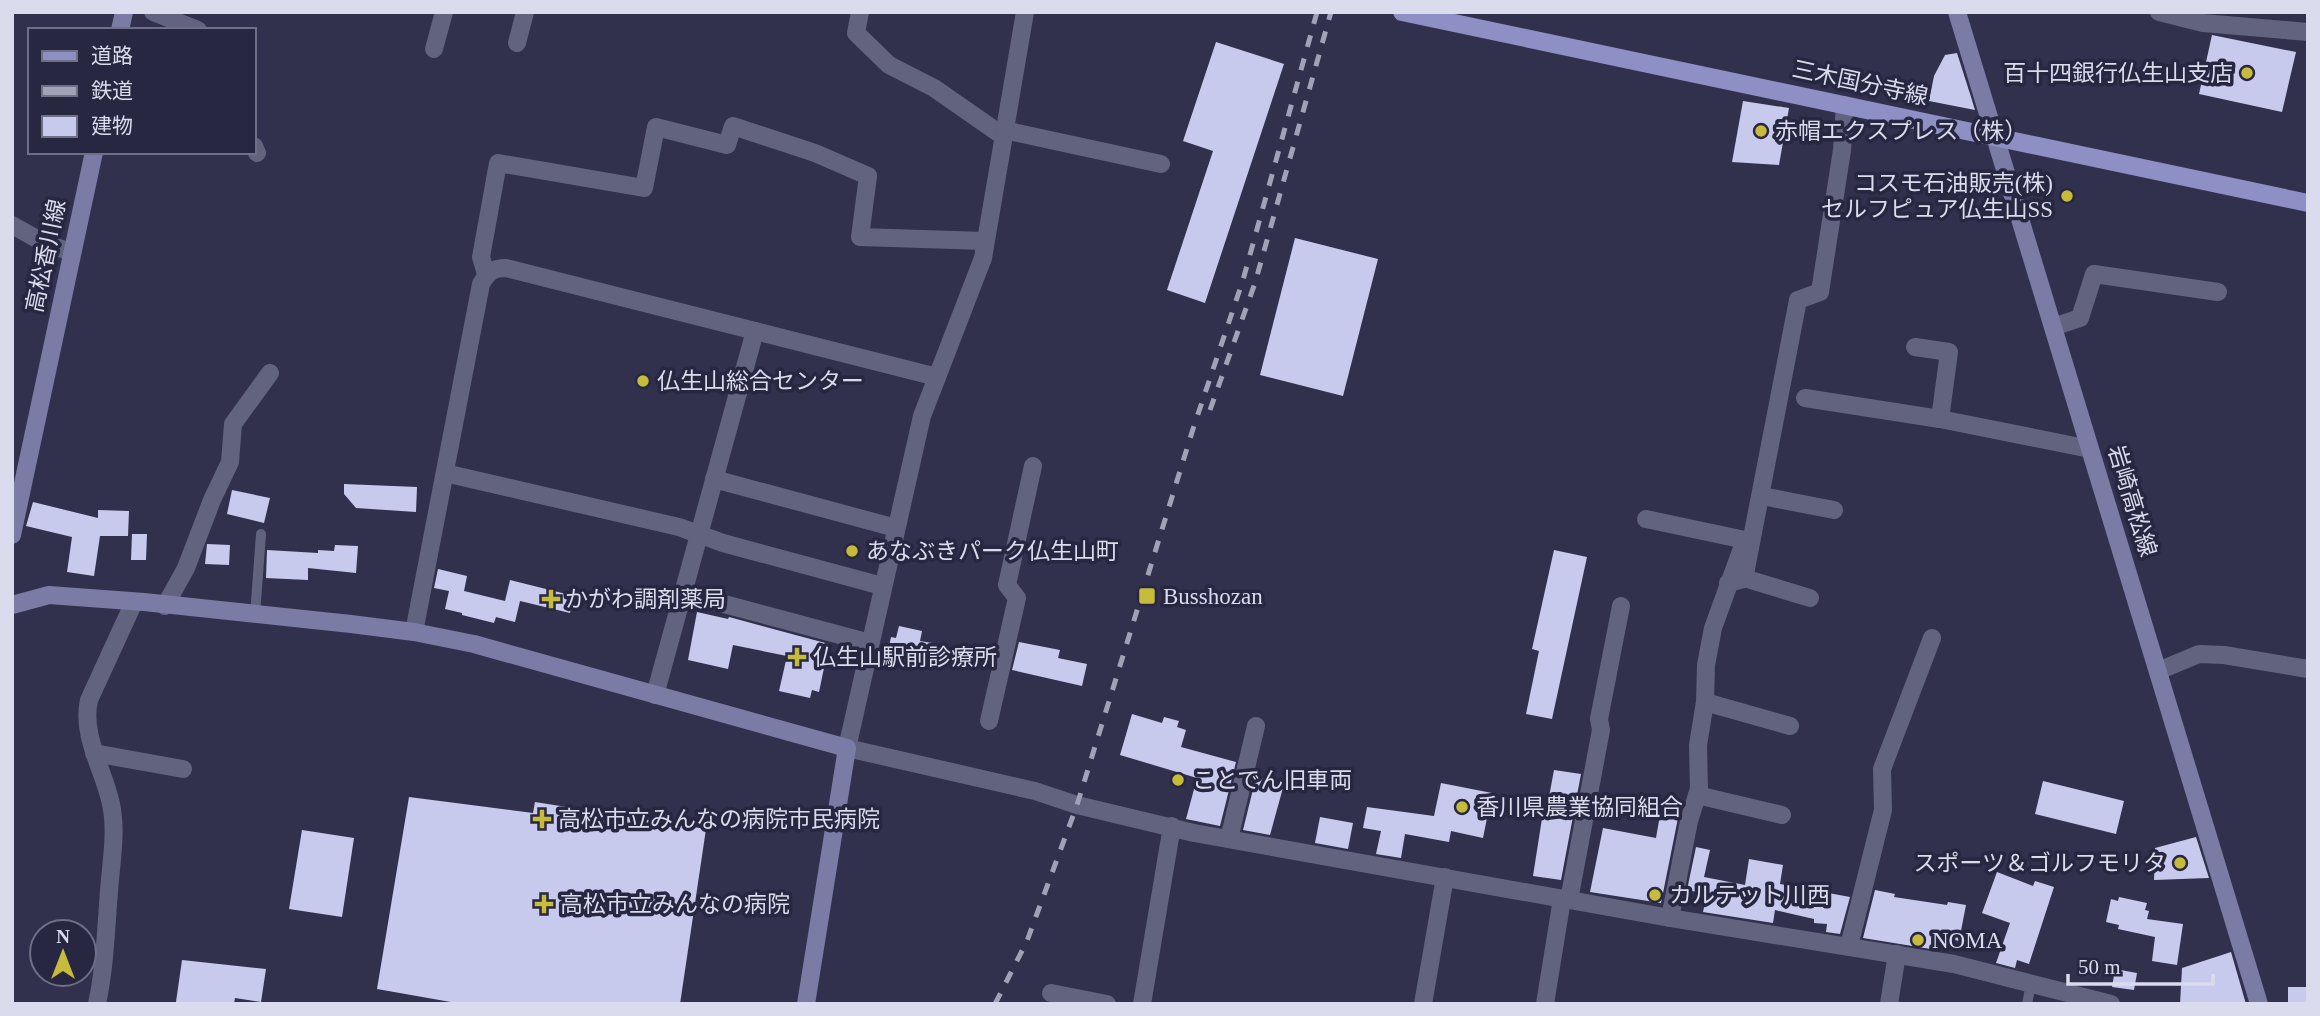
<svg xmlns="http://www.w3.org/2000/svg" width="2320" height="1016" font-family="'Times New Roman','Noto Sans JP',serif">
	<rect width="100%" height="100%" fill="#32314d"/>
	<g fill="#c8caed">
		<polygon points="2212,35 2296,52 2282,112 2199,94"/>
		<polygon points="1216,42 1284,64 1205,303 1167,290 1213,151 1183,141"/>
		<polygon points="1957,53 1971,97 1975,110 1929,101 1934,76 1945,55"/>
		<polygon points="1743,101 1789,108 1779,165 1732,162"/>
		<polygon points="1295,238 1378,259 1343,396 1260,375"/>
		<polygon points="344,484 417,487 416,512 356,508 344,494"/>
		<polygon points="232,490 270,498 264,523 227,514"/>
		<polygon points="33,502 98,518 98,510 129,511 128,536 100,536 94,576 67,572 72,537 26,526"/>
		<polygon points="132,534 147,534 146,560 131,560"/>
		<polygon points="207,544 230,545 229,565 205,564"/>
		<polygon points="335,545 358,546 356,573 308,568 308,580 266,578 267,550 318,553 318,550 334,551"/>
		<polygon points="1554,550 1587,557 1552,719 1526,714 1539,651 1532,649"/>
		<polygon points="438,569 467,576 464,591 505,601 510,580 574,596 570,613 520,601 515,622 496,617 494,623 462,615 462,613 445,609 449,591 434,588"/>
		<polygon points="697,612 728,619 729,617 829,644 819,692 812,690 810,698 779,691 787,656 733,645 728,669 688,660"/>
		<polygon points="899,626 922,631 920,641 938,644 933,668 914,665 914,667 886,661 891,637 896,638"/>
		<polygon points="1019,642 1060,650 1058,658 1087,664 1082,686 1012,670"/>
		<polygon points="1132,714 1162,723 1164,717 1179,721 1177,727 1186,730 1181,747 1236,762 1220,826 1186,819 1197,778 1120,755"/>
		<polygon points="1554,770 1581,774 1561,880 1533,876 1543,812 1546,813"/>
		<polygon points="1256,777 1284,784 1270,835 1243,830"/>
		<polygon points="2043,781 2124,801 2116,834 2035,814"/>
		<polygon points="1441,783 1492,793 1483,838 1451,831 1449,842 1405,834 1401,858 1376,854 1381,831 1363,828 1367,807 1434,816"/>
		<polygon points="409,797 533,813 535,802 706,829 680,1004 462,1004 377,989"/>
		<polygon points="1660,815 1678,818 1661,903 1590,892 1603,828 1656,838"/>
		<polygon points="1320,817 1353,823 1348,849 1315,843"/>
		<polygon points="302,830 354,838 342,917 289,909"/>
		<polygon points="2196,837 2209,878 2154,880 2155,848"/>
		<polygon points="1696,847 1710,850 1704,877 1745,885 1749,859 1783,865 1780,884 1850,897 1840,934 1826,932 1827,924 1814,923 1814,919 1775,910 1773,923 1703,912 1707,894 1687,890"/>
		<polygon points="1997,872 2033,886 2035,881 2054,887 2029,964 2017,960 2015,968 1996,963 2010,923 1982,913"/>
		<polygon points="1875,890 1895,894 1894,897 1947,905 1948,902 1966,905 1959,941 1955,940 1953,949 1937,946 1937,950 1863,938"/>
		<polygon points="2119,897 2147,903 2145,910 2149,911 2147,919 2183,924 2177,965 2152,961 2155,937 2118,929 2119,925 2106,922 2111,899 2118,901"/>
		<polygon points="2231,952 2246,1004 2180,1004 2182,968"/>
		<polygon points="182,960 266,969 261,1002 235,998 234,1004 176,1002"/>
		<polygon points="2115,969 2137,973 2134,990 2112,987"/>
		<rect x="2288" y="987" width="20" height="17"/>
	</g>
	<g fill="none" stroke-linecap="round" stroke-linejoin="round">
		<g stroke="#62637e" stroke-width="10">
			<polyline points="255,615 261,534"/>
			<polyline points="2027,1004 2031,984"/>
		</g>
		<g stroke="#62637e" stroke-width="18">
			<polyline points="153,12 198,30"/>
			<polyline points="860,12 856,33 889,65 934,88 1003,136"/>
			<polyline points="1025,12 983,258 922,416 847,748 1035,791 1077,805 1194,833 1670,918 1954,964 2111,1004"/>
			<polyline points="2159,12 2203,23 2308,32"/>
			<polyline points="517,43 525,12"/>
			<polyline points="434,49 444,12"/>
			<polyline points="1004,130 1161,164"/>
			<polyline points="254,146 257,153"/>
			<polyline points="12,225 46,244 72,252"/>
			<polyline points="486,274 481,257 498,163 644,188 656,127 727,145 733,126 815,153 868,176 860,237 985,241"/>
			<polyline points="2053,327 2080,318 2094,274 2218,292"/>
			<polyline points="1915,347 1949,352 1940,419"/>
			<polyline points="1805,398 1940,419 2090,449"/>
			<polyline points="445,473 679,527 723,543 882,586"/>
			<polyline points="714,479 896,528"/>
			<polyline points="1762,496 1834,510"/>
			<polyline points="1646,519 1745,540 1713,628 1706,665 1705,702"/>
			<polyline points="1744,578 1810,598"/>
			<polyline points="1728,583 1744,579 1798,300 1820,292 1842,150 1845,105"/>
			<polyline points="683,593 870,643"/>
			<polyline points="165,606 186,568 212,500 230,462 233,424 270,373"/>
			<path d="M414,632L481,284C488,272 493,268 506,268L937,377"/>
			<polyline points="2158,671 2199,654 2224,655 2308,669"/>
			<polyline points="655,695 755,331"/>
			<polyline points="989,721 1017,598 1007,585 1033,466"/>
			<polyline points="94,753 183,769"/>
			<polyline points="1697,795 1782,815"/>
			<polyline points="1229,839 1256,726"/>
			<polyline points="1569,900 1601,730 1599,719 1621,606"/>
			<polyline points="1670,918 1689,821 1699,789 1698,745 1705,702 1790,726"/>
			<polyline points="1849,946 1883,810 1882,769 1932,638"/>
			<polyline points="1051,993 1107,1004"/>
			<path d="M97,1004C105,966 106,929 109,891C111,863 117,832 111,804C104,770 81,736 89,700L134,602"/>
			<polyline points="1142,1004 1172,826"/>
			<polyline points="1423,1004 1445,877"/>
			<polyline points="1545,1004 1562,899"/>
			<polyline points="1889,1004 1897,954"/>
		</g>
		<g stroke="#7b7ca6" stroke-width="18">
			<polyline points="1957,12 2259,1004"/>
			<polyline points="120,30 124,12"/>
			<polyline points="12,535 94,152"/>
			<polyline points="12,605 49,595 144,602 351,624 414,632 474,644 847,748 806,1004"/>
		</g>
		<polyline stroke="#8e8fc5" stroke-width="18" points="1402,12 2308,203"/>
		<g stroke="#a1a1b7" stroke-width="5" stroke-dasharray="12 12" stroke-linecap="butt">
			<polyline points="1210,410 1255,283 1331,12"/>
			<polyline points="995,1004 1027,941 1077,805 1193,429 1243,280 1317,12"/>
		</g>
	</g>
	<g fill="#c7bb3b" stroke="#282742" stroke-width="2.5">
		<circle cx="2247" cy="73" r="7"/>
		<circle cx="1761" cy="131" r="7"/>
		<circle cx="2067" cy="196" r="7"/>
		<circle cx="643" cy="381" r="7"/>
		<circle cx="852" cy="551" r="7"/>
		<rect x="1138" y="587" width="18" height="18" rx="3.5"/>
		<path d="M547.5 588.5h7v7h7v7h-7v7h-7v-7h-7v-7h7z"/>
		<path d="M793.5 646.5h7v7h7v7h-7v7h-7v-7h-7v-7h7z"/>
		<circle cx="1178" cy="780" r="7"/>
		<circle cx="1462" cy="807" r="7"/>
		<path d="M538.5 808.5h7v7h7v7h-7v7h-7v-7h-7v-7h7z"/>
		<circle cx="2180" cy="863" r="7"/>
		<circle cx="1655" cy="895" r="7"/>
		<path d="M540.5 893.5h7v7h7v7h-7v7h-7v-7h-7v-7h7z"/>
		<circle cx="1918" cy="940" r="7"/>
	</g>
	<g text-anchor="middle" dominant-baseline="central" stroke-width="7" stroke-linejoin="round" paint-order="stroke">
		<g font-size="23" fill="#dadbed" stroke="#282742" text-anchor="start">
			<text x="2233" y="73" text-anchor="end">百十四銀行仏生山支店</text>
			<text x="1775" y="131">赤帽エクスプレス（株）</text>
			<text x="2053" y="183" text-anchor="end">コスモ石油販売(株)<tspan x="2053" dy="26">セルフピュア仏生山SS</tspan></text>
			<text x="657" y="381">仏生山総合センター</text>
			<text x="866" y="551">あなぶきパーク仏生山町</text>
			<text x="1163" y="596">Busshozan</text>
			<text x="565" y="599">かがわ調剤薬局</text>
			<text x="813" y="657">仏生山駅前診療所</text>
			<text x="1192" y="780">ことでん旧車両</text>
			<text x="1476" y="807">香川県農業協同組合</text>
			<text x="558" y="819">高松市立みんなの病院市民病院</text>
			<text x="2166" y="863" text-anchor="end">スポーツ＆ゴルフモリタ</text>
			<text x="1669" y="895">カルテット川西</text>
			<text x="560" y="904">高松市立みんなの病院</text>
			<text x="1932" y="940">NOMA</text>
		</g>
		<g font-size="23" fill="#dadbed" stroke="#282742">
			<text transform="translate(1860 83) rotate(12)">三木国分寺線</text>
			<text transform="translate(46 256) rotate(-78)">高松香川線</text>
			<text transform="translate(2132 501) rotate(73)">岩崎高松線</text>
		</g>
	</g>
	<rect width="2320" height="1016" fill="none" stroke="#dadbed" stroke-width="28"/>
	<rect x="28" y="28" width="228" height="126" fill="#282742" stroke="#6f6f86" stroke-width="2"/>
	<rect x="42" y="51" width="35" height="10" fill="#8e8fc5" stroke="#6f6f86" stroke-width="2"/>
	<text x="91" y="63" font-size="21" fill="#dadbed">道路</text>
	<rect x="42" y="86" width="35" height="10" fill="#a1a1b7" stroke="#6f6f86" stroke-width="2"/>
	<text x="91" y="98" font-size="21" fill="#dadbed">鉄道</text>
	<rect x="42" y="116" width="35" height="21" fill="#c8caed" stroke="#6f6f86" stroke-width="2"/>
	<text x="91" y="133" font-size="21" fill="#dadbed">建物</text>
	<g transform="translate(63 953)"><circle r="33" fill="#282742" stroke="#6f6f86" stroke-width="2"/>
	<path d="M0-5L12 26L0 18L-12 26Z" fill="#c7bb3b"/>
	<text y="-10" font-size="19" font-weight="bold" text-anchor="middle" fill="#dadbed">N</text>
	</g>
	<path d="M2068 974v10h145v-10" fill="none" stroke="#dadbed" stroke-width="3.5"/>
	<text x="2078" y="974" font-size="21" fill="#dadbed" stroke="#282742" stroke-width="5" paint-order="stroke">50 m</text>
</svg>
